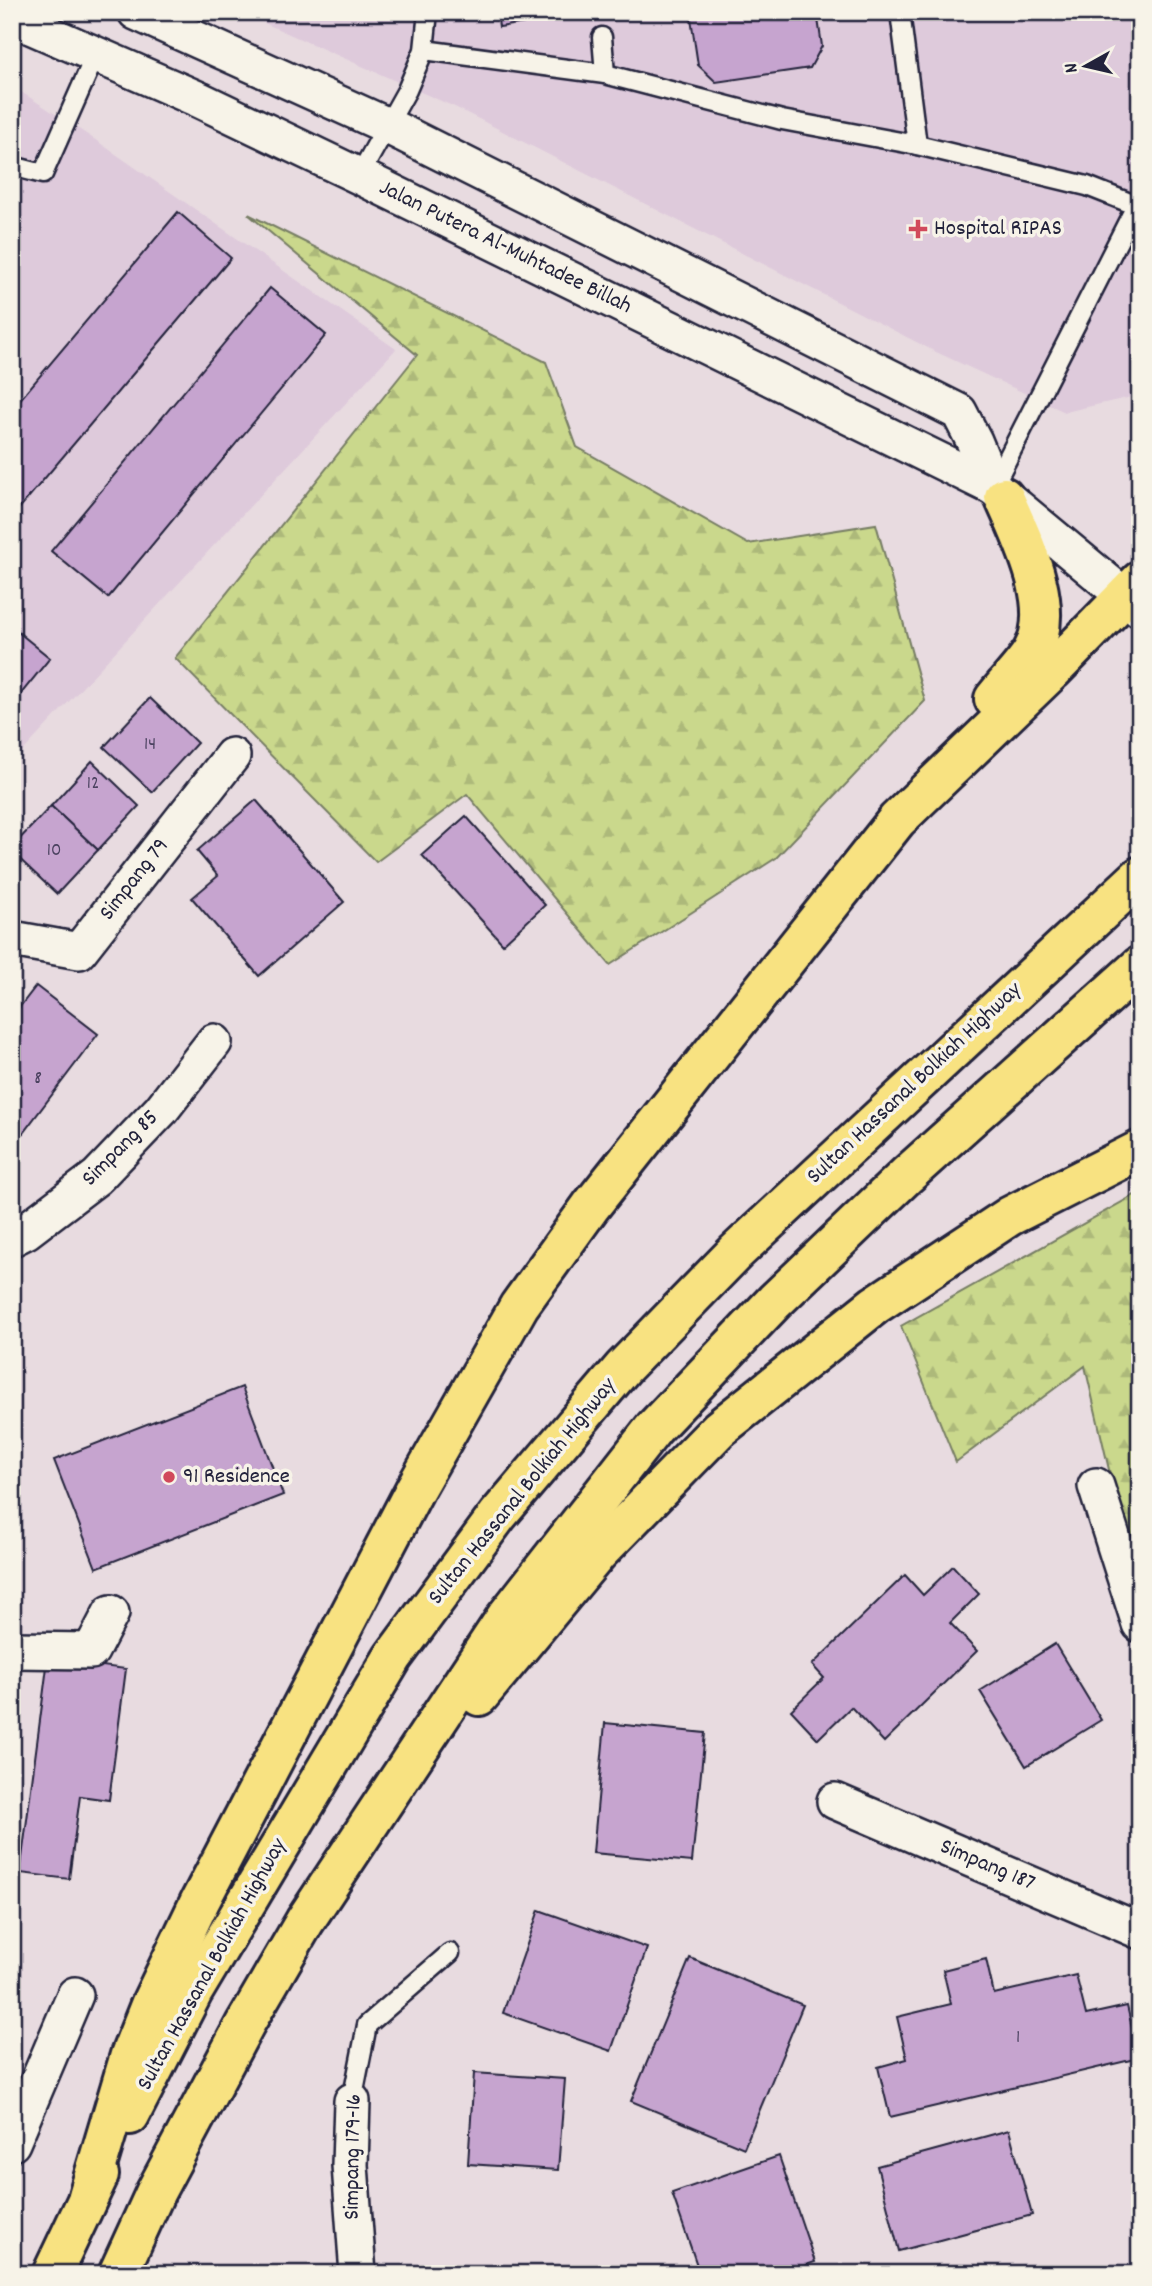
<svg xmlns="http://www.w3.org/2000/svg" width="1152" height="2286" font-family="Dekko,sans-serif">
	<defs>
		<pattern id="forest-firs" width="22" height="20" patternUnits="userSpaceOnUse" patternTransform="scale(1.75)"><rect width="22" height="20" fill="#cad88c"/><path d="M5 1l3.5 6h-7zM16 11l3.5 6h-7z" fill="#adb97a"/></pattern>
	</defs>
	<rect width="100%" height="100%" fill="#e8dbe0"/>
	<filter id="ink" filterUnits="userSpaceOnUse"><feTurbulence type="fractalNoise" baseFrequency=".0143" numOctaves="2"/><feDisplacementMap in="SourceGraphic" scale="14" xChannelSelector="R" yChannelSelector="G"/><feConvolveMatrix kernelMatrix="1 2 1 2 8 2 1 2 1" color-interpolation-filters="sRGB"/></filter>
	<g filter="url(#ink)">
		<g fill="#decadb">
			<polygon points="239,12 1140,12 1140,395 1065,412 934,351 457,108"/>
			<polygon points="12,86 97,141 396,349 12,763"/>
		</g>
		<g fill="url(#forest-firs)" stroke="#767d64" stroke-width="2">
			<polygon points="248,214 546,362 577,447 748,544 876,524 925,701 776,858 610,965 467,794 376,862 175,658 417,355"/>
			<polygon points="1140,1192 1140,1584 1135,1582 1085,1366 956,1462 901,1326"/>
		</g>
		<g fill="#c6a4cf" stroke="#22223b" stroke-width="2">
			<polygon points="497,12 599,12 499,27"/>
			<polygon points="690,12 817,12 822,46 810,68 716,82 698,65"/>
			<polygon points="178,212 231,258 12,517 12,409"/>
			<polygon points="270,288 326,335 108,598 51,551"/>
			<polygon points="12,627 50,658 12,705"/>
			<polygon points="150,698 197,743 152,792 104,747"/>
			<polygon points="92,761 139,806 98,850 51,806"/>
			<polygon points="256,800 344,902 259,976 192,898 218,876 197,851"/>
			<polygon points="51,806 98,850 57,894 12,852 12,847"/>
			<polygon points="466,816 545,905 503,944 422,855"/>
			<polygon points="36,986 98,1034 23,1133 12,1125 12,1017"/>
			<polygon points="242,1387 283,1495 96,1568 54,1460"/>
			<polygon points="953,1566 979,1594 950,1623 977,1651 884,1742 851,1707 818,1739 791,1710 824,1678 812,1665 905,1575 923,1595"/>
			<polygon points="1055,1644 1101,1720 1026,1766 980,1691"/>
			<polygon points="48,1659 126,1669 109,1800 80,1796 69,1879 20,1873"/>
			<polygon points="605,1723 705,1733 692,1862 593,1853"/>
			<polygon points="539,1910 647,1948 611,2051 503,2013"/>
			<polygon points="690,1958 803,2005 744,2148 631,2101"/>
			<polygon points="986,1959 994,1994 1076,1975 1086,2015 1127,2006 1139,2058 890,2117 878,2067 907,2059 897,2017 951,2004 943,1970"/>
			<polygon points="474,2073 565,2079 558,2170 468,2164"/>
			<polygon points="1009,2130 1032,2215 899,2251 877,2166"/>
			<polygon points="779,2156 815,2262 781,2274 700,2274 672,2193"/>
			<polygon points="1140,2267 1140,2274 1123,2274 1123,2271"/>
		</g>
		<g fill="none" stroke-linecap="round" stroke-linejoin="round">
			<defs>
				<g id="service">
					<polyline points="900,12 917,145"/>
					<polyline points="602,37 605,74"/>
					<polyline points="424,50 605,74 782,120 917,145 1087,186 1140,207"/>
					<polyline points="12,166 43,174 96,54"/>
					<polyline points="359,176 407,90 424,50 428,12"/>
					<polyline points="993,487 1140,198"/>
					<polyline points="352,2101 367,2025 450,1953"/>
				</g>
				<g id="minor">
					<polyline points="136,12 388,126 959,412 974,441 993,487"/>
					<polyline points="12,18 200,100 359,176 993,487 1140,609"/>
					<polyline points="12,939 79,951 232,756"/>
					<polyline points="12,1238 26,1231 97,1177 161,1110 214,1042"/>
					<polyline points="1096,1486 1140,1624"/>
					<polyline points="12,1650 91,1651 111,1613"/>
					<polyline points="835,1801 1140,1931"/>
					<polyline points="352,2101 350,2165 358,2274"/>
					<polyline points="12,2143 75,1995"/>
				</g>
				<g id="motorway">
					<path d="M994,699C1006,683 1022,668 1032,652C1058,607 1022,539 1004,497"/>
					<polyline points="479,1696 597,1554 719,1429 875,1305 1010,1216 1140,1150"/>
					<polyline points="130,2115 193,1992 393,1657 498,1515 623,1368 736,1252 1140,876"/>
					<polyline points="88,2196 130,2055 150,2005 200,1901 415,1489 519,1306 591,1206 897,820 1052,671 1140,581"/>
					<polyline points="52,2274 99,2175"/>
					<polyline points="118,2274 156,2191 245,2024 305,1921 506,1617 654,1428 775,1301 907,1175 1140,966"/>
				</g>
			</defs>
			<use href="#service" stroke="#22223b" stroke-width="23"/>
			<use href="#minor" stroke="#22223b" stroke-width="40"/>
			<use href="#motorway" stroke="#22223b" stroke-width="44"/>
			<use href="#service" stroke="#f7f3e8" stroke-width="18"/>
			<use href="#minor" stroke="#f7f3e8" stroke-width="35"/>
			<use href="#motorway" stroke="#f8e281" stroke-width="38"/>
		</g>
	</g>
	<g fill="#d1495b" stroke="#f7f3e8" stroke-width="2.5">
		<path d="M914.5 218.5h7v7h7v7h-7v7h-7v-7h-7v-7h7z"/>
		<circle cx="169" cy="1477" r="7"/>
	</g>
	<g text-anchor="middle" dominant-baseline="central" stroke-width="7" stroke-linejoin="round" paint-order="stroke">
		<g font-size="19" fill="#4b4260">
			<text x="150" y="745">14</text>
			<text x="93" y="784">12</text>
			<text x="54" y="851">10</text>
			<text x="38" y="1079">8</text>
			<text x="1018" y="2038">1</text>
		</g>
		<g font-size="23" fill="#22223b" stroke="#f7f3e8" text-anchor="start">
			<text x="934" y="229">Hospital RIPAS</text>
			<text x="183" y="1477">91 Residence</text>
		</g>
		<g font-size="23" fill="#22223b" stroke="#f7f3e8">
			<text transform="translate(505 248) rotate(26)">Jalan Putera Al-Muhtadee Billah</text>
			<text transform="translate(135 880) rotate(-52)">Simpang 79</text>
			<text transform="translate(915 1084) rotate(-43)">Sultan Hassanal Bolkiah Highway</text>
			<text transform="translate(121 1149) rotate(-45)">Simpang 85</text>
			<text transform="translate(523 1492) rotate(-51)">Sultan Hassanal Bolkiah Highway</text>
			<text transform="translate(987 1866) rotate(23)">Simpang 187</text>
			<text transform="translate(213 1965) rotate(-61)">Sultan Hassanal Bolkiah Highway</text>
			<text transform="translate(354 2157) rotate(-89)">Simpang 179-16</text>
		</g>
	</g>
	<rect width="1152" height="2286" fill="none" stroke="#f7f3e8" stroke-width="42"/>
	<rect x="21" y="21" width="1110" height="2244" fill="none" stroke="#22223b" stroke-width="2.5" filter="url(#ink)"/>
	<g transform="translate(1086 66) rotate(262)" stroke="#f7f3e8" stroke-width="5" paint-order="stroke">
	<path d="M0-5L12 26L0 18L-12 26Z" fill="#22223b"/>
	<text y="-10" font-size="19" font-weight="bold" text-anchor="middle" fill="#22223b">N</text>
	</g>
</svg>
